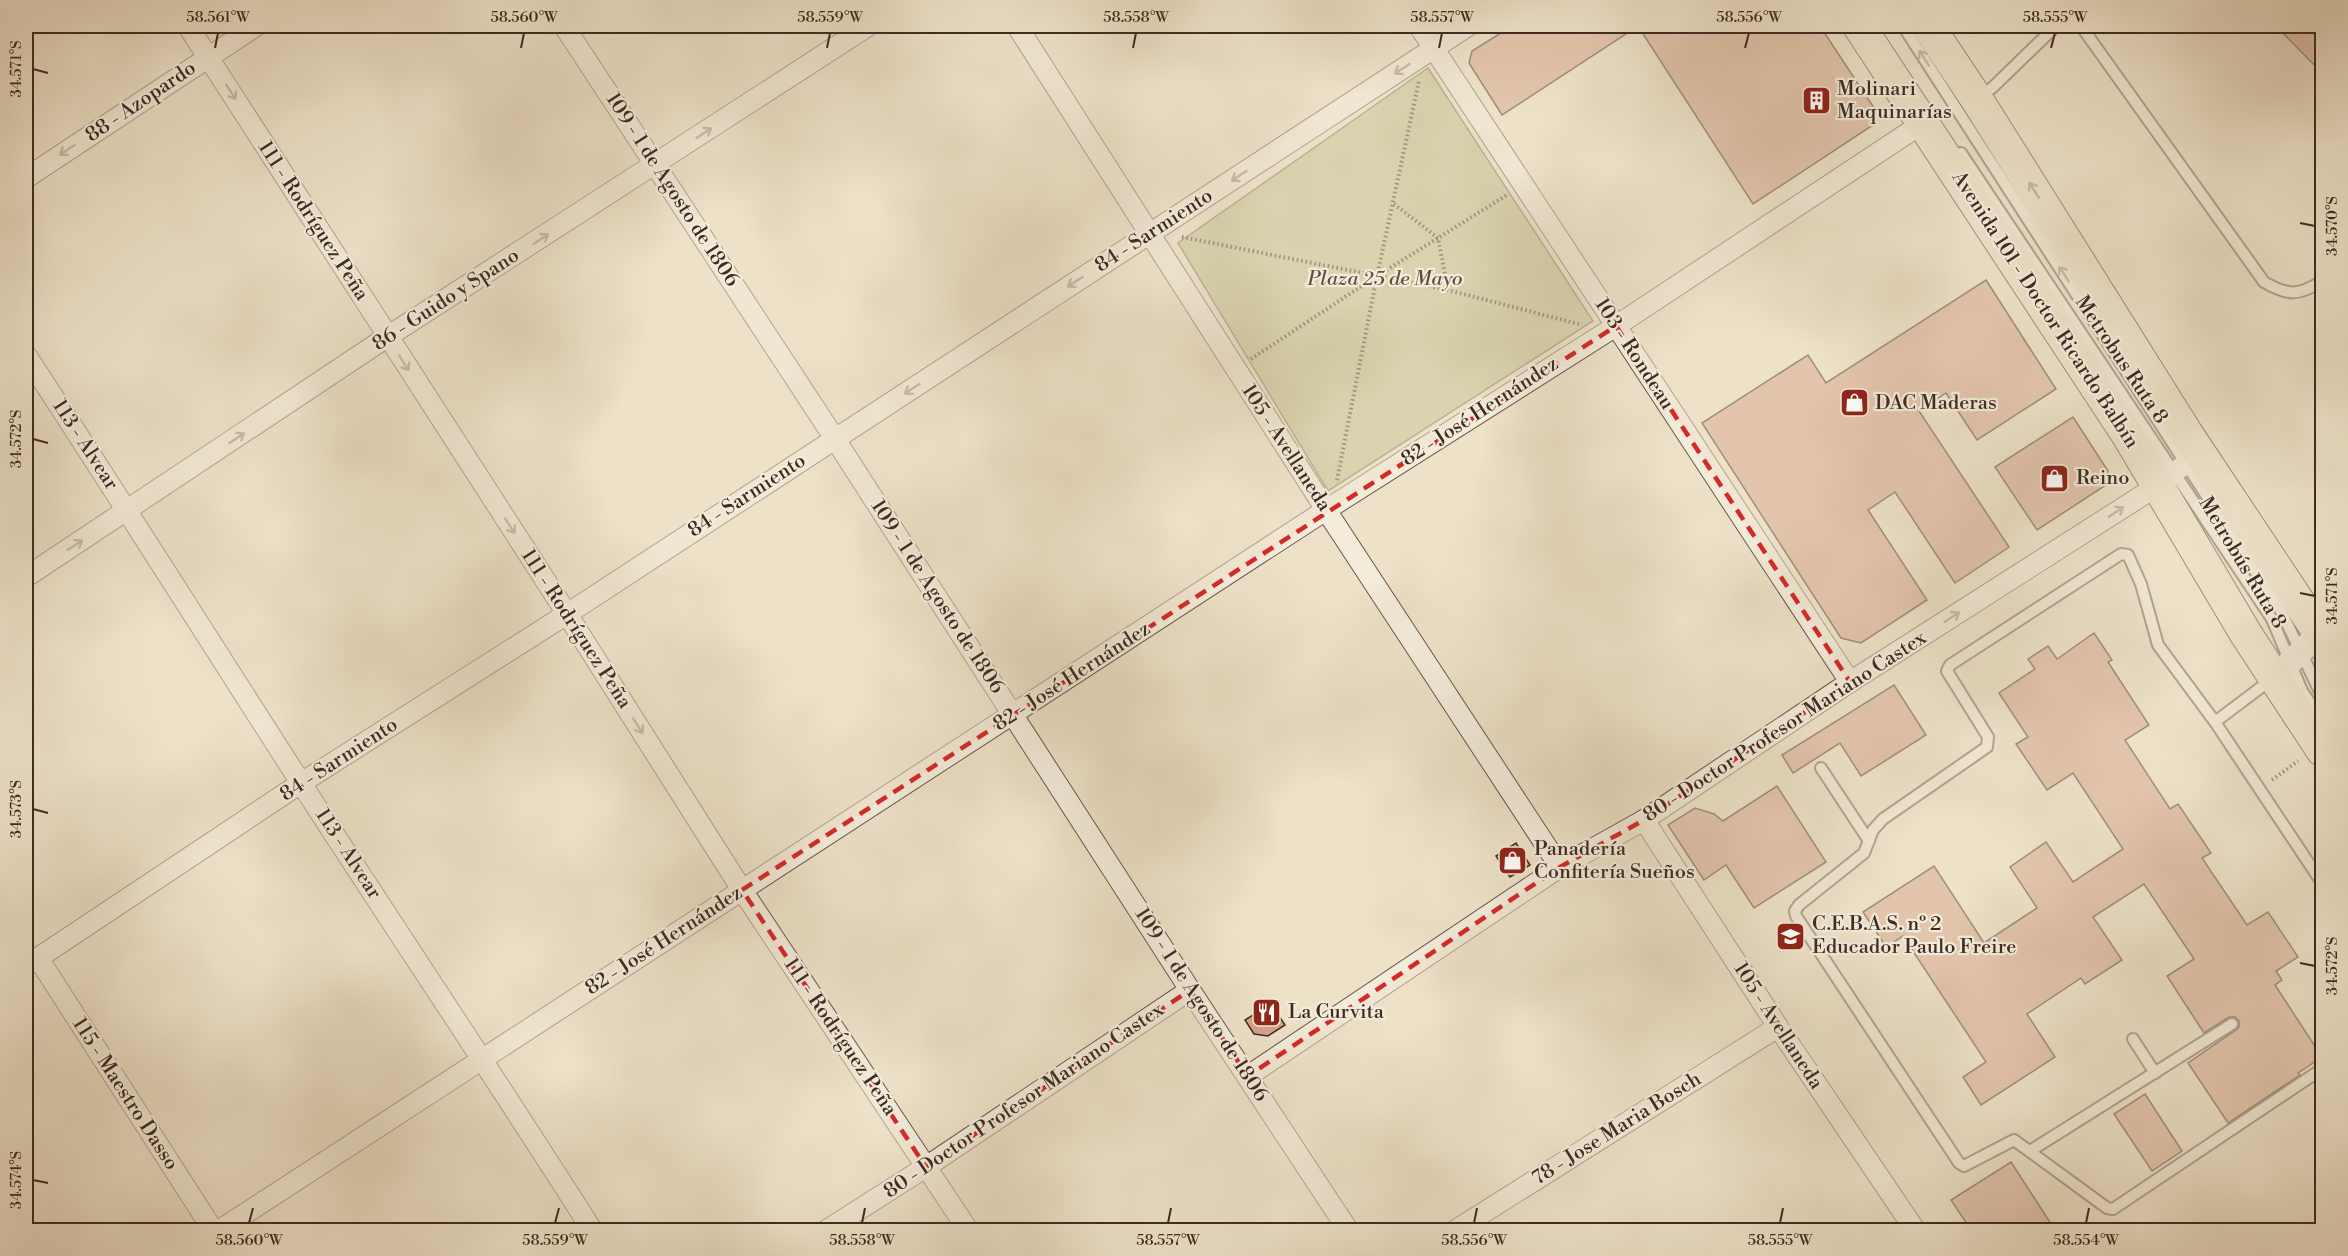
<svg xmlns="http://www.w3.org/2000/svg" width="2348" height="1256" font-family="'Libre Bodoni',serif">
	<rect width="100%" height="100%" fill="#ede1c8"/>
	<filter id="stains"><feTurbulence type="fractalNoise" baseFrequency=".00333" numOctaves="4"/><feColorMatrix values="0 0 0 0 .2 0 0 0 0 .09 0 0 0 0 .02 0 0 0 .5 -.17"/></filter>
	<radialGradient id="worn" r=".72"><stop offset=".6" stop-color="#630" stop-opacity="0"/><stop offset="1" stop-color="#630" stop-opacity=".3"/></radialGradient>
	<polygon fill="#c0c190" stroke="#807659" stroke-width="1.5" points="1428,68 1593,321 1328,491 1178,243"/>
	<g fill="#d7a28d" stroke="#3f2b22" stroke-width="1.5">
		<polygon points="1512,26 1820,26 1876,111 1873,125 1753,204 1638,26 1502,115 1469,63 1472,51"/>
		<polygon points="2276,26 2322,26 2322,73"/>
		<polygon points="1986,280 2056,389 1977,440 1946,393 1919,411 2009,547 1955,583 1895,492 1868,510 1927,600 1861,643 1841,638 1702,423 1808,355 1826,383"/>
		<polygon points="2073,417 2108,471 2106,485 2037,530 1995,467"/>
		<polygon points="2094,633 2112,660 2108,662 2149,725 2125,740 2170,809 2178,804 2211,853 2202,858 2247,925 2268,912 2298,957 2276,971 2282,980 2275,985 2322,1057 2298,1073 2300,1075 2228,1123 2188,1063 2236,1030 2239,1027 2239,1021 2235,1017 2229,1017 2204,1033 2167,976 2194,959 2144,884 2093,917 2122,960 2085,984 2081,978 2027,1014 2055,1057 1981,1105 1963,1077 1986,1062 1903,936 1886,947 1863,912 1934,866 1984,943 2037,908 2010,867 2046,842 2073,882 2123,849 2073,773 2047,790 2016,744 2028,737 1999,693 2035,669 2028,659 2048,646 2057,659"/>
		<polygon points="1894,685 1926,735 1861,776 1840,743 1793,773 1782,755"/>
		<polygon points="1777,786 1826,862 1754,908 1726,865 1704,880 1668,825 1695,808 1714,814 1723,821"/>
		<polygon points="1516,843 1530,865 1510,877 1496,856"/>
		<polygon points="1271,1004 1285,1025 1268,1036 1254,1034 1245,1020"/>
		<polygon points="2145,1094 2182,1151 2152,1171 2114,1114"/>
		<polygon points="2011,1162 2055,1230 1971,1230 1951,1200"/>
	</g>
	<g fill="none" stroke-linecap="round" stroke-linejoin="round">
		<defs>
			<g id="service">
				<polyline points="1903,26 2281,611 2322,696"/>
				<path d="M2081,26L2264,282C2288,296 2299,296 2322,281"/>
				<polyline points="1979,96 1992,88 2056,26"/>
				<polyline points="1961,153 2272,619 2302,691 2322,721"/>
				<polyline points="2215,722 2272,679"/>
				<polyline points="1821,768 1869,841"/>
				<polyline points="2322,883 2215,722 2158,645 2141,584 2128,555 2121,554 1950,665 1947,671 1988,737 1987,747 1883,819 1873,830 1864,853 1799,905 1795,911 1796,916 1959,1163 1964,1166 2014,1140 2107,1208 2113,1209 2322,1069"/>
				<polyline points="2133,1039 2155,1073"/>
				<polyline points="2030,1151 2232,1024"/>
			</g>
			<g id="minor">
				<polyline points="188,26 567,614 742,890 968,1230"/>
				<polyline points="564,26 835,439 1190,990 1348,1230"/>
				<polyline points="1017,26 1326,510 1560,867"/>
				<polyline points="1419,26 1850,682"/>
				<polyline points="26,178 256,26"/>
				<path d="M26,355C119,497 209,640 301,783C397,932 497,1080 592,1230"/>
				<polyline points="26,577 387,337 868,26"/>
				<polyline points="1644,820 1778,1027 1915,1230"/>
				<polyline points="38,958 213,1230"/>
				<polyline points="26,966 301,783 567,614 1468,26"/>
				<polyline points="1248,1076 1560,867 1644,820 1850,682 2157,486 2199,453"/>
				<polyline points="220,1230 1326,510 1616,326 1923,123"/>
				<polyline points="827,1230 926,1167 1190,990"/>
				<polyline points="1456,1230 1778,1027"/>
			</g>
			<polyline id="tertiary" points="2274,678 2322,631"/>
			<g id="primary">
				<polyline points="1859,26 2129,437 2246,634 2322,750"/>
				<polyline points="1928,26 1976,98 2187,434 2322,637"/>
			</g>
		</defs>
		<use href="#service" stroke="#6a584c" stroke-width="14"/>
		<use href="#minor" stroke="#6a584c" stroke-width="22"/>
		<use href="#tertiary" stroke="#6a584c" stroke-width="27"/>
		<use href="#primary" stroke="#3f2b22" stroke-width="34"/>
		<g stroke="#3f2b22" stroke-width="4" stroke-dasharray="1.5 3" stroke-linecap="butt">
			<polyline points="1394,204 1438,238 1448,290"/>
			<polyline points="1182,237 1448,290 1582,325"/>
			<polyline points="1251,359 1377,276 1507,195"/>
			<polyline points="1337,480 1377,276 1419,81"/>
			<polyline points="2272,780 2298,761"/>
		</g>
		<use href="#service" stroke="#f3ecdb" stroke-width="10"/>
		<use href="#minor" stroke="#f3ecdb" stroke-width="20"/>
		<use href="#tertiary" stroke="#f3ecdb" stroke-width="24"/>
		<use href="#primary" stroke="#ede1c8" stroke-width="32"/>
	</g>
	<defs><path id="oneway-shaft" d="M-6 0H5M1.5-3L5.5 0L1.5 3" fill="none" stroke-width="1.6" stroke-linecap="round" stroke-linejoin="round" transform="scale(1.5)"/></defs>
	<g stroke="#998c7e">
		<use href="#oneway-shaft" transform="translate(1924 58) rotate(-123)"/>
		<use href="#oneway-shaft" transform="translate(1402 69) rotate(147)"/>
		<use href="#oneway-shaft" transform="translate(231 92) rotate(57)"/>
		<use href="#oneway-shaft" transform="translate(704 133) rotate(-33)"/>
		<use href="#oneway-shaft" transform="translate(67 150) rotate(146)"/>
		<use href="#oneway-shaft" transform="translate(1239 176) rotate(147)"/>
		<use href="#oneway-shaft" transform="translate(541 239) rotate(-33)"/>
		<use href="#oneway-shaft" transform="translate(2064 274) rotate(-123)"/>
		<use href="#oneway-shaft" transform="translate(1075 282) rotate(147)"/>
		<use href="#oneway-shaft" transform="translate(404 363) rotate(57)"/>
		<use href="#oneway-shaft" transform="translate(912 389) rotate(147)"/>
		<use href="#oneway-shaft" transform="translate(237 438) rotate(-34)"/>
		<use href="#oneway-shaft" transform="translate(2116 512) rotate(-33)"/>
		<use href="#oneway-shaft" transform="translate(510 526) rotate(57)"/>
		<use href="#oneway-shaft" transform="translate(75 545) rotate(-33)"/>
		<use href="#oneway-shaft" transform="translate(1952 617) rotate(-33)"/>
		<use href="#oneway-shaft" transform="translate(638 726) rotate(58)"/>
	</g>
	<use stroke="#968675" href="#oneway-shaft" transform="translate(2034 190) rotate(-122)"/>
	<path d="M0 0H2348V1256H0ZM1616,326L1850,682L1644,820L1560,867L1248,1076L1190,990L926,1167L742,890Z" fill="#ede1c8" fill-opacity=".55" fill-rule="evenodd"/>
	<path fill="none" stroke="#d62828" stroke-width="4.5" stroke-dasharray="12 8" stroke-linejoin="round" d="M1616,326L1850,682L1644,820L1560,867L1248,1076L1190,990L926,1167L742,890Z"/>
	<path fill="none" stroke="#3f2b22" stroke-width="2" d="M215,48L218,33M521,48L524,33M827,48L830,33M1133,48L1136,33M1439,48L1442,33M1745,48L1749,33M2051,48L2055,33M33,69L48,73M2300,223L2315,226M33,439L48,443M2300,593L2315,596M33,809L48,813M2300,963L2315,966M33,1180L48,1183M249,1223L253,1208M555,1223L559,1208M862,1223L865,1208M1168,1223L1171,1208M1474,1223L1477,1208M1780,1223L1783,1208M2086,1223L2089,1208"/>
	<defs>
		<symbol id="building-square" viewBox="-11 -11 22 22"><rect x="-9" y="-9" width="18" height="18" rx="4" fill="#8f2418" stroke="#f3ecdb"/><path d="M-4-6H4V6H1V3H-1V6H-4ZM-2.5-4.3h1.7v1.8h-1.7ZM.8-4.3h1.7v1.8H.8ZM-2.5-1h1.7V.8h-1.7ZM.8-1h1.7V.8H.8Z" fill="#fff"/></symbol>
		<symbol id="shop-square" viewBox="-11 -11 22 22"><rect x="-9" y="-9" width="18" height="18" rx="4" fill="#8f2418" stroke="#f3ecdb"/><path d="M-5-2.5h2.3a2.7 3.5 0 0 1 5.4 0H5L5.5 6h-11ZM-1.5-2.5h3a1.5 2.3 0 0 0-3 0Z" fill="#fff"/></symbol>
		<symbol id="school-square" viewBox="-11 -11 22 22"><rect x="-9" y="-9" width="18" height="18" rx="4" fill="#8f2418" stroke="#f3ecdb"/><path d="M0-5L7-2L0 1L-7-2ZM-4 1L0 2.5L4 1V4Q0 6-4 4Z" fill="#fff"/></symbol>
		<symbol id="restaurant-square" viewBox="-11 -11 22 22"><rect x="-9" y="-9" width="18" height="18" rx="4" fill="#8f2418" stroke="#f3ecdb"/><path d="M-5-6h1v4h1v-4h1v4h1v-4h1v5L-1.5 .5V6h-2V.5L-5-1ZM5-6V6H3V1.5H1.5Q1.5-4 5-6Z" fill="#fff"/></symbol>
	</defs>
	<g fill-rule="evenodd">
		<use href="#building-square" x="1800" y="84" width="33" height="33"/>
		<use href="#shop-square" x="1838" y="386" width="33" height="33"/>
		<use href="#shop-square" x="2038" y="462" width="33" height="33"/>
		<use href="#shop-square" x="1496" y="844" width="33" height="33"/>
		<use href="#school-square" x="1774" y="920" width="33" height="33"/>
		<use href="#restaurant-square" x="1250" y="996" width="33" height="33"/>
	</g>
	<g text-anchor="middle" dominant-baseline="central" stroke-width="4.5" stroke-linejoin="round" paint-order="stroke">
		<g font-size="20" fill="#3f2b22" stroke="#f3ecdb" text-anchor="start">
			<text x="1837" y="89">Molinari<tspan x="1837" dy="23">Maquinarías</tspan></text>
			<text x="1875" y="403">DAC Maderas</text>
			<text x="2076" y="478">Reino</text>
			<text x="1534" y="849">Panadería<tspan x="1534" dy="23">Confitería Sueños</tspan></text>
			<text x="1812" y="924">C.E.B.A.S. nº 2<tspan x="1812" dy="23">Educador Paulo Freire</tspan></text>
			<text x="1288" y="1012">La Curvita</text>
		</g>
		<g font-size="20" fill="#3f2b22" stroke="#f3ecdb">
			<text transform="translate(141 102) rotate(-34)">88 - Azopardo</text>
			<text transform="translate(672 190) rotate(57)">109 - 1 de Agosto de 1806</text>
			<text transform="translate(313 221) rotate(57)">111 - Rodríguez Peña</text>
			<text transform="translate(1154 231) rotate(-33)">84 - Sarmiento</text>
			<text transform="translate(446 300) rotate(-33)">86 - Guido y Spano</text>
			<text transform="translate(2045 310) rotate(57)">Avenida 101 - Doctor Ricardo Balbín</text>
			<text transform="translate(1634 354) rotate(57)">103 - Rondeau</text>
			<text transform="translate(2121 360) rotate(56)">Metrobus Ruta 8</text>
			<text transform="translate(1480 412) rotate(-33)">82 - José Hernández</text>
			<text transform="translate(85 445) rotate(57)">113 - Alvear</text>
			<text transform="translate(1286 448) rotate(57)">105 - Avellaneda</text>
			<text transform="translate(747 496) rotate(-33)">84 - Sarmiento</text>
			<text transform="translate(2242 563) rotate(59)">Metrobús Ruta 8</text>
			<text transform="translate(937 597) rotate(57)">109 - 1 de Agosto de 1806</text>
			<text transform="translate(576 629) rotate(57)">111 - Rodríguez Peña</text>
			<text transform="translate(1072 677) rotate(-33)">82 - José Hernández</text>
			<text transform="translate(1785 727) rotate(-33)">80 - Doctor Profesor Mariano Castex</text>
			<text transform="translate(339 760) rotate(-33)">84 - Sarmiento</text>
			<text transform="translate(348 854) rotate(57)">113 - Alvear</text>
			<text transform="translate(664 941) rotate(-33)">82 - José Hernández</text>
			<text transform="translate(1201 1005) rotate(57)">109 - 1 de Agosto de 1806</text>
			<text transform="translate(1778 1026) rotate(57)">105 - Avellaneda</text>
			<text transform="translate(840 1037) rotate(56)">111 - Rodríguez Peña</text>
			<text transform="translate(125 1094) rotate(57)">115 - Maestro Dasso</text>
			<text transform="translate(1024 1101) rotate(-34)">80 - Doctor Profesor Mariano Castex</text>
			<text transform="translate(1617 1129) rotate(-32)">78 - Jose Maria Bosch</text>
		</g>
		<g font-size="20" font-style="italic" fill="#5f503e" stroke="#f3ecdb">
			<text x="1385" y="279">Plaza 25 de Mayo</text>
		</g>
	</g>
	<rect width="2348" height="1256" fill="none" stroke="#ede1c8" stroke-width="66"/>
	<rect x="33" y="33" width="2282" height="1190" fill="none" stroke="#3f2b22" stroke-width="2"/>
	<g font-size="15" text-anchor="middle" fill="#3f2b22">
		<text x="218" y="22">58.561°W</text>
		<text x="524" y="22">58.560°W</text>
		<text x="830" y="22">58.559°W</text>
		<text x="1136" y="22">58.558°W</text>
		<text x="1442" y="22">58.557°W</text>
		<text x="1749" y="22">58.556°W</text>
		<text x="2055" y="22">58.555°W</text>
		<text transform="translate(16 69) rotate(-90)" y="5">34.571°S</text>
		<text transform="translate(2332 226) rotate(-90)" y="5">34.570°S</text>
		<text transform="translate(16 439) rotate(-90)" y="5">34.572°S</text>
		<text transform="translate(2332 596) rotate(-90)" y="5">34.571°S</text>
		<text transform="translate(16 809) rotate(-90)" y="5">34.573°S</text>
		<text transform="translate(2332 966) rotate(-90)" y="5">34.572°S</text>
		<text transform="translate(16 1180) rotate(-90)" y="5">34.574°S</text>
		<text x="249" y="1245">58.560°W</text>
		<text x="555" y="1245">58.559°W</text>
		<text x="862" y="1245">58.558°W</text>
		<text x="1168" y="1245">58.557°W</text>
		<text x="1474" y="1245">58.556°W</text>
		<text x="1780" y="1245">58.555°W</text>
		<text x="2086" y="1245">58.554°W</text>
	</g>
	<rect width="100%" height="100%" filter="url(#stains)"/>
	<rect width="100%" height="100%" fill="url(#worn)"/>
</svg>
